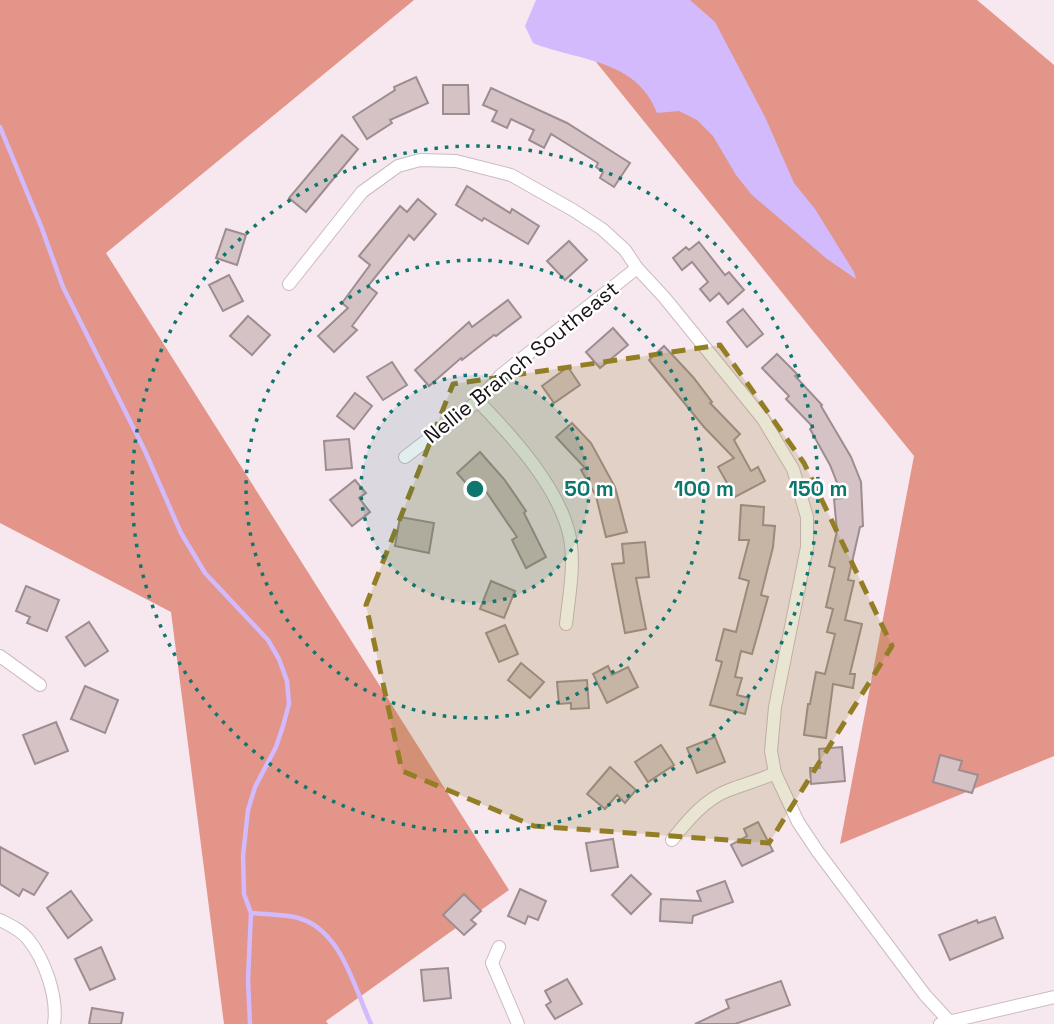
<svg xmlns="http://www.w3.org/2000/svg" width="1054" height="1024" font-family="'Space Grotesk',sans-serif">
	<rect width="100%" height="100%" fill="#f7e7ef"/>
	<g fill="#e39589">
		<polygon points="0,0 414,0 106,253 509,890 326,1021 328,1024 224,1024 171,612 0,523"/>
		<polygon points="546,0 977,0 1054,65 1054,756 840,844 914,456"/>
	</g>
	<path fill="#d2bafd" d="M536,0H690L715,22L765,117L794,183L815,209L854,272L856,279L827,259L752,195L736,175L713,136L697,120L679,111L657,113C637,59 578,61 533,43L525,26Z"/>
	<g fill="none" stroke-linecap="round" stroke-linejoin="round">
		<g stroke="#d2bafd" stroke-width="4.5">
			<polyline points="0,127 41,226 63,287 145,451 181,533 205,573 268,640 279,659 287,681 289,704 283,726 276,747 255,787 248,810 243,856 244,894 251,913 248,980 250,1024"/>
			<path d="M251,913C265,914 280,914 294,917C341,926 354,988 371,1024"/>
		</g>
	</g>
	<g fill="#d4c2c5" stroke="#9e8d90" stroke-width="2">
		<polygon points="416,77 428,103 390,120 392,123 367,139 353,117 395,90 394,87"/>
		<polygon points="443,85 468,85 469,114 443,114"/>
		<polygon points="491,88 567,123 630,163 614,187 600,178 603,172 596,167 598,163 551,134 544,148 529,140 534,130 511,119 507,128 492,121 497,111 483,105"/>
		<polygon points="342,135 358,149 306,212 289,198"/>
		<polygon points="467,186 510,213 512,209 539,226 528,244 484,218 482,221 456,205"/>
		<polygon points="418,199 436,214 414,240 409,235 368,286 377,293 352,326 357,330 334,352 318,336 348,308 342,303 370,265 359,256 400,206 407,212"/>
		<polygon points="226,229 246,235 237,265 216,258"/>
		<polygon points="569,241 587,260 565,280 547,261"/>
		<polygon points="699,242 725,275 729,272 744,290 728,304 719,293 710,301 700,289 708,282 692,262 682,270 673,258 686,247 689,250"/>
		<polygon points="229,275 243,301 223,311 209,285"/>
		<polygon points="508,300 521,317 496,336 494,335 462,360 461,358 429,386 415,370 469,322 472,327"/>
		<polygon points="743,309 763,334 747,347 727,322"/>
		<polygon points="248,316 270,335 252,355 230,336"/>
		<polygon points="613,328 628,345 600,368 586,352"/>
		<polygon points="664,346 693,377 712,402 710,403 740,434 734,440 751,471 758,467 765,481 735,497 718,467 734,458 704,427 649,360"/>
		<polygon points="777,354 797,374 795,376 822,405 821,406 851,457 861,482 863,526 860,527 848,580 854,581 845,620 862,624 850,674 855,674 853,688 833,684 826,738 804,735 808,704 810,704 816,672 825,674 835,634 827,632 833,609 826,607 835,568 829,566 837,531 834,499 843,498 830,465 810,429 813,427 786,399 789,396 762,368"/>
		<polygon points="392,362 407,385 383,400 367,377"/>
		<polygon points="568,367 580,385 554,403 542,386"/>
		<polygon points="355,393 372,406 354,429 337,416"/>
		<polygon points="572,423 591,443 615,487 627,532 606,537 596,496 581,470 585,468 556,437"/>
		<polygon points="349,439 352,468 326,470 324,441"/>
		<polygon points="480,452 504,479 526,511 524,513 546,557 526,568 512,540 517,537 481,484 473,491 457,473"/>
		<polygon points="355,480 366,493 359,498 370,512 352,526 330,500"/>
		<polygon points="741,505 764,507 763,525 775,526 773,547 761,595 768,597 752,654 741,651 735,677 742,678 737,695 749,698 745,714 710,705 722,662 716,660 724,629 736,632 749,581 739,578 749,540 739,540"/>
		<polygon points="400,517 434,523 429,553 395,546"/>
		<polygon points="645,542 649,577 636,578 646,629 625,633 612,564 624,563 622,544"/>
		<polygon points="491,581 515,591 504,618 480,609"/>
		<polygon points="26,586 59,600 47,631 27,623 30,617 16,611"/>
		<polygon points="89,622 108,651 85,666 66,637"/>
		<polygon points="505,625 518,654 499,662 486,633"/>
		<polygon points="521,663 544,682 530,698 508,680"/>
		<polygon points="608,666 612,675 628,667 638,687 607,703 593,674"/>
		<polygon points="587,680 589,708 571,709 571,703 559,704 557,682"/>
		<polygon points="85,686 118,700 105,733 71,719"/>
		<polygon points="56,722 68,751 35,764 23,735"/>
		<polygon points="715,737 725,762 697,773 687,748"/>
		<polygon points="661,745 674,765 648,782 635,762"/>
		<polygon points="842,747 845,781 811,784 810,768 820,768 819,749"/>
		<polygon points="940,755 962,761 959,770 978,775 972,793 933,782"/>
		<polygon points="610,767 636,790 625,803 617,795 605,809 587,794"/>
		<polygon points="758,822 773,851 742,866 731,845 747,836 744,829"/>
		<polygon points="613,839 618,867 591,871 586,843"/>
		<polygon points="0,847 48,873 34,895 23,889 19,896 0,884"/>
		<polygon points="631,875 651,894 631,914 612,895"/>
		<polygon points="725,881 733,902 693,916 692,923 660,921 661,899 701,901 697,891"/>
		<polygon points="520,889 546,901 538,920 528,916 525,924 508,916"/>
		<polygon points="71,891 92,920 68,938 47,908"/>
		<polygon points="464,894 481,911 471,920 476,924 464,935 443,915"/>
		<polygon points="995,917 1003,938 950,960 939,935 977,920 978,923"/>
		<polygon points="101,947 115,979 90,990 75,959"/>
		<polygon points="448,968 451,998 424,1001 421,970"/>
		<polygon points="567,979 582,1004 555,1019 546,1005 551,1002 545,991"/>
		<polygon points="781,981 790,1005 735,1024 695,1024 729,1008 726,1000"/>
		<polygon points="92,1008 123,1013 121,1024 89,1024"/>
	</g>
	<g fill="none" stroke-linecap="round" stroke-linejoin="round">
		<defs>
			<g id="minor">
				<polyline points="289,284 362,192 398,166 420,160 456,161 511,175 573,210 602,229 625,250 637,268 664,297 763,419 793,469 807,517 807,547 775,707 771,751 775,773 798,822 818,852 925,995 948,1020"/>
				<path d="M478,401C512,436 560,488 570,538C575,566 569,596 566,624"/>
				<polyline points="405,457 478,401 501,375 637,268"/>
				<polyline points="0,656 40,685"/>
				<path d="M672,840C687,821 705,799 729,790C745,784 760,780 775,773"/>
				<path d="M0,920C10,925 21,930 28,939C45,960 58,997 54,1024"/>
				<polyline points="499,947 492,963 518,1024"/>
				<polyline points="940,1024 1054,997"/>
			</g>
		</defs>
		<use href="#minor" stroke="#cbbbc3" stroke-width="14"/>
		<use href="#minor" stroke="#fff" stroke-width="12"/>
	</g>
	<path fill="#937e25" fill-opacity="0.2" stroke="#937e25" stroke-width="5" stroke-dasharray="14 9" stroke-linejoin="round" d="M720,345L804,463L892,646L769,843L534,826L402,771L366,605L453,384Z"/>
	<circle cx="475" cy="489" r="114" fill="#0f766e" fill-opacity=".12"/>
	<g fill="none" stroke="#0f766e" stroke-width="3.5" stroke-dasharray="3.5 7">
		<circle cx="475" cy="489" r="114"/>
		<circle cx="475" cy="489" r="229"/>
		<circle cx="475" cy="489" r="343"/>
	</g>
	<g text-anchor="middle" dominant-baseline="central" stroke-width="5" stroke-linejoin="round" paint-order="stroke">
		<g font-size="21" fill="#171215" stroke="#fff">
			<text transform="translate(521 362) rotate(-39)">Nellie Branch Southeast</text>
		</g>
	</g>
	<circle cx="475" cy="489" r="10" fill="#0f766e" stroke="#fff" stroke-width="3.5"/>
	<g font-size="21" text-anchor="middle" font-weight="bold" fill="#0f766e" stroke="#fff" stroke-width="5" stroke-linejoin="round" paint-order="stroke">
		<text x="589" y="496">50 m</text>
		<text x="704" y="496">100 m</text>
		<text x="818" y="496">150 m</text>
	</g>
</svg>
